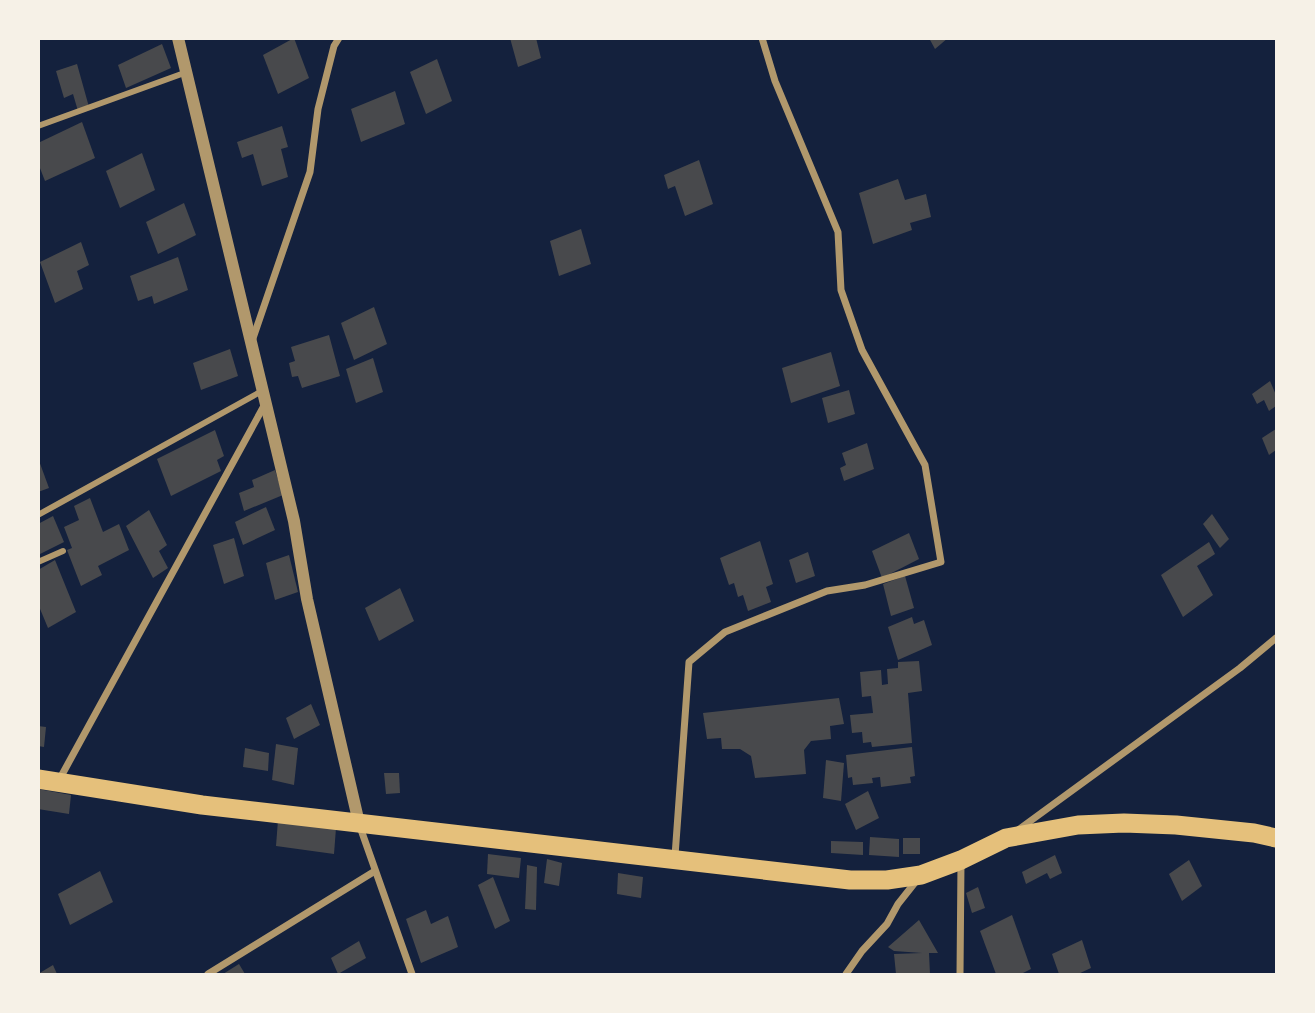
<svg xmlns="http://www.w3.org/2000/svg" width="1315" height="1013" font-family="'Noto Serif',serif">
	<rect width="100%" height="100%" fill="#14213d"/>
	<g fill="#48494c">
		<polygon points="294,38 309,78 278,94 263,55"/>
		<polygon points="510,38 536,38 541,58 518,67"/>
		<polygon points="929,38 948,38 935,49"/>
		<polygon points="162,44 171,68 126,88 118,65"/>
		<polygon points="437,59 452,101 426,114 410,72"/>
		<polygon points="77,64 89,107 78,111 73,94 64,98 56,71"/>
		<polygon points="395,91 405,124 361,142 351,109"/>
		<polygon points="82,122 95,158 45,181 38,163 38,143"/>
		<polygon points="282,126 288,147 281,149 288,177 262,186 253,154 242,158 237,142"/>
		<polygon points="142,153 155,190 120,208 106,171"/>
		<polygon points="699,160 713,204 685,216 675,186 668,189 664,175"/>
		<polygon points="898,179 905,200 926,194 931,217 910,223 912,230 873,244 859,193"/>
		<polygon points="184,203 196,235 158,254 146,222"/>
		<polygon points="581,229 591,264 559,276 550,241"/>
		<polygon points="81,242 89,265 77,271 83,289 55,303 40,262"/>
		<polygon points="178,257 188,290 154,304 152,296 138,301 130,276"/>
		<polygon points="374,307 387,344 354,360 341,323"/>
		<polygon points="329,335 340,376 302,388 298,376 292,377 289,363 295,361 291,347"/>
		<polygon points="230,349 238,376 201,390 193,363"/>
		<polygon points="831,352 840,386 791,403 782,368"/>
		<polygon points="373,358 383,392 356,403 346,369"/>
		<polygon points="1270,381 1276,395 1276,406 1269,411 1264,400 1257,404 1252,394"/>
		<polygon points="849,390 855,414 828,423 822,398"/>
		<polygon points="1276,429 1276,450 1269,455 1262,438"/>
		<polygon points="215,430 224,456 217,460 221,471 171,496 157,459"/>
		<polygon points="867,443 874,469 844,481 840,468 846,465 842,453"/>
		<polygon points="38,458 49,488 38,492"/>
		<polygon points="275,470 283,495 244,511 239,493 254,487 252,480"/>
		<polygon points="90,498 103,532 119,524 129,550 98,566 102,575 81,586 67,550 72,548 64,527 79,520 74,506"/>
		<polygon points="266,507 275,530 243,545 235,522"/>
		<polygon points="149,510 167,545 159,551 168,568 153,578 126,526"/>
		<polygon points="1212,514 1229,539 1220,548 1203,524"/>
		<polygon points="53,516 64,542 38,555 38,524"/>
		<polygon points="909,533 919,559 882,578 872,551"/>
		<polygon points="234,538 244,576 224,584 213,545"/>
		<polygon points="760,541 773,584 766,587 771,602 748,611 743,595 738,597 734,583 729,585 720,558"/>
		<polygon points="1209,542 1215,554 1197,566 1213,595 1183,617 1161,575"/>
		<polygon points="808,552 815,576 796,583 789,560"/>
		<polygon points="289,555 298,592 275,600 266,563"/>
		<polygon points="55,560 76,612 48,628 38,604 38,570"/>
		<polygon points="905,576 914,608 891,616 883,584"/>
		<polygon points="400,588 414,621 379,641 365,608"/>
		<polygon points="912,617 914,624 924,620 932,645 898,660 888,627"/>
		<polygon points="919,661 922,691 908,693 912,743 872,747 871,742 863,743 862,732 852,733 850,715 873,713 871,696 862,697 860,672 881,670 882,685 888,684 887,669 898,668 898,662"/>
		<polygon points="839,698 844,724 830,726 831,739 811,741 804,750 806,774 755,778 751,756 740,749 722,749 721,738 707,739 703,713"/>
		<polygon points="311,704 320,725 294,739 286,718"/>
		<polygon points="38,726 46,727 44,747 38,746"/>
		<polygon points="276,744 298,748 294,785 272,780"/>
		<polygon points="912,747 915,776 910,777 911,783 881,787 880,777 872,778 873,783 853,785 852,777 848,778 846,755"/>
		<polygon points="245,748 269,753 268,771 243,767"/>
		<polygon points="826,760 844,763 841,801 823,798"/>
		<polygon points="384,773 399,773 400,793 386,794"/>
		<polygon points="38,789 71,795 69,814 38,809"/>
		<polygon points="868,791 879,818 856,830 845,804"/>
		<polygon points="278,820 336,828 334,854 276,846"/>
		<polygon points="870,837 899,839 899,857 869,855"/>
		<rect x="903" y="838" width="17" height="16"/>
		<polygon points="831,841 863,842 863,855 831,853"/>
		<polygon points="488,854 521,858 519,878 487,874"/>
		<polygon points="1055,855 1062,873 1050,879 1047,873 1026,884 1022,872"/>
		<polygon points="547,859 562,863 559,886 544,883"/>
		<polygon points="1189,860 1202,886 1182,901 1169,874"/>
		<polygon points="527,865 537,867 536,910 525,909"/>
		<polygon points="100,871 113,902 70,925 58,894"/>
		<polygon points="618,873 643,877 641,898 617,894"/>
		<polygon points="493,877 510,921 495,929 478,885"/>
		<polygon points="978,887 985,908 972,913 966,893"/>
		<polygon points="426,910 431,924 448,916 458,947 421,963 406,919"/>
		<polygon points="1012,915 1031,969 1021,974 996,974 980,931"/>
		<polygon points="919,920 938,953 929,953 930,974 896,974 894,954 922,953 894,951 888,947"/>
		<polygon points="1082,940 1091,968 1078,974 1059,974 1052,954"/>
		<polygon points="359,941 366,958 338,974 331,958"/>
		<polygon points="239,964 245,974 223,974"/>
		<polygon points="53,965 57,974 38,974"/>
	</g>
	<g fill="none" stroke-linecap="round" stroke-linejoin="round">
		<g stroke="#b1986c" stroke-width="6">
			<polyline points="38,126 187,72"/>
			<polyline points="38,515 262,391"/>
			<polyline points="38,562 63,551"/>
		</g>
		<g stroke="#b1986c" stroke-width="7">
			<polyline points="252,341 310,172 318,109 334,46 339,38"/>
			<polyline points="58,782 265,404"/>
			<polyline points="359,824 412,974"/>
			<polyline points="1018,830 1240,668 1276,638"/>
			<polyline points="675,856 689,662 725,632 827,591 865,585 941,562 925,465 862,350 841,290 838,232 775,81 762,38"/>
			<polyline points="208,974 375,871"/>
			<polyline points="846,974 862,951 887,924 898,904 917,880"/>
			<polyline points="960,974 961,863"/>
		</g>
		<polyline stroke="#b1986c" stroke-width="12" points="178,38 294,521 307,599 359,823"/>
		<polyline stroke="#e5c07b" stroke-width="19" points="38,779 202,805 850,880 887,880 921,875 961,860 1006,838 1078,825 1124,823 1176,825 1254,833 1276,838"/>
	</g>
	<rect width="1315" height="1013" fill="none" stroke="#f6f1e7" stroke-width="80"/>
</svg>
